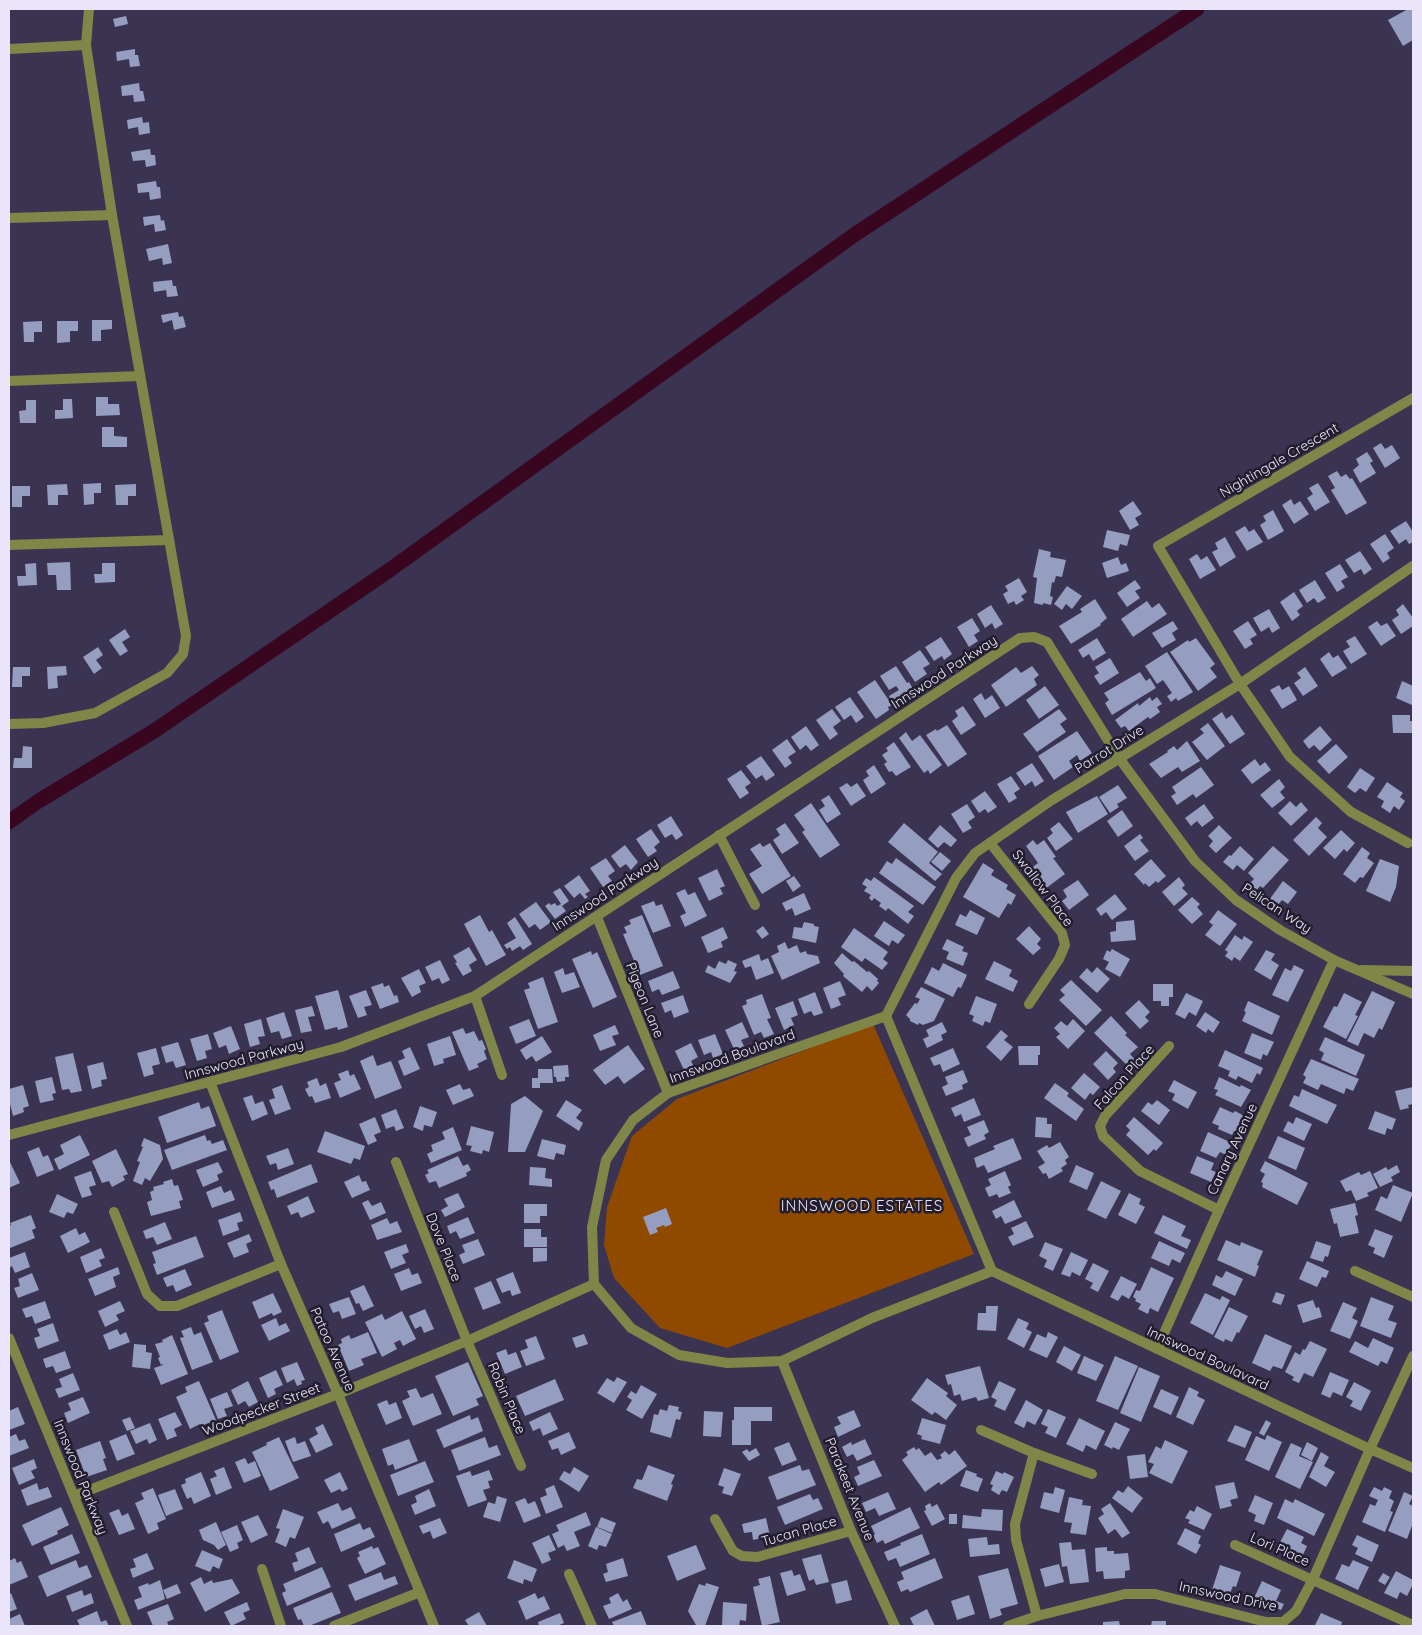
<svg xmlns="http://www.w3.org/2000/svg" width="1422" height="1635" font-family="Quicksand,sans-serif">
	<rect width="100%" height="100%" fill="#3b3352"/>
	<polygon fill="#904a00" points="873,1024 974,1254 727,1348 660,1328 614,1278 604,1245 607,1207 632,1136 677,1099"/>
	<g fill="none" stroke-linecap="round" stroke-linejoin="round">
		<polyline stroke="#38071f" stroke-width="15" points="9,822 37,802 154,731 391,569 854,235 1197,9"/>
	</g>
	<g fill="#959dc1">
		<polygon points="1408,9 1413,9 1413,40 1403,46 1388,20"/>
		<polygon points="126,16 128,24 115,27 113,19"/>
		<polygon points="135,49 135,55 138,55 140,66 130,67 129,59 117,61 116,52"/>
		<polygon points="139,83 140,91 143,91 145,101 134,102 133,95 122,96 121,86"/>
		<polygon points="142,117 143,123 149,122 150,133 139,135 138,127 128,129 127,120"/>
		<polygon points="150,149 151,155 155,155 156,165 146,167 145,160 133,161 131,152"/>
		<polygon points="156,181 157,187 160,187 161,198 150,200 149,192 138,193 137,184"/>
		<polygon points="160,215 161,221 164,220 166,230 155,232 154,224 144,226 143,217"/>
		<polygon points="168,244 172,263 163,265 162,258 149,261 146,249"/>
		<polygon points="172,280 173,286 176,286 178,296 167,297 166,290 154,292 153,282"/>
		<polygon points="178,312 179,317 183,316 186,327 174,330 172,320 163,323 161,315"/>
		<polygon points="92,320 112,320 112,329 101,330 101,341 92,341"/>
		<polygon points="42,321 42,332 34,332 34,342 24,342 23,322"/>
		<polygon points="57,321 78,321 78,331 70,331 70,342 57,343"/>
		<polygon points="96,397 108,397 108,404 119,404 120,415 96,416"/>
		<polygon points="63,399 72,399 73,418 55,419 55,410 63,410"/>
		<polygon points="26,400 36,400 36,423 20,423 19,411 26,410"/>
		<polygon points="102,427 114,427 114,436 127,437 127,447 102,447"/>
		<polygon points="1381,443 1385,449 1392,445 1400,458 1385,468 1373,448"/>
		<polygon points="1367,452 1373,461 1370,463 1376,473 1360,483 1353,470 1359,465 1356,459"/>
		<polygon points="1337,471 1341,477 1346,474 1350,479 1352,478 1367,503 1346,515 1331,490 1335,488 1328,476"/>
		<polygon points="101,483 101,493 94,493 94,504 84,505 83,484"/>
		<polygon points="1318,483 1330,502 1315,511 1307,498 1313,494 1309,488"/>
		<polygon points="67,484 68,495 58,495 58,505 48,505 47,485"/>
		<polygon points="136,484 136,496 128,496 128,505 116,505 115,485"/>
		<polygon points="12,486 30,486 30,496 22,496 22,507 12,507"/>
		<polygon points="1291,499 1294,505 1300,501 1309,514 1294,524 1282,505"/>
		<polygon points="1133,501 1142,514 1135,518 1139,525 1130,530 1119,511"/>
		<polygon points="1273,510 1284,531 1268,540 1260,525 1266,521 1263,516"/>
		<polygon points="1406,521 1413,532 1413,542 1409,544 1406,539 1399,544 1390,531"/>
		<polygon points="1245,526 1249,532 1254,529 1263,542 1247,551 1235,532"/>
		<polygon points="1107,530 1130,535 1127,546 1120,544 1118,551 1103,547"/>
		<polygon points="1385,534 1394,548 1387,553 1390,558 1383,563 1370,544"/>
		<polygon points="1225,537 1236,557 1220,567 1212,552 1218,549 1215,543"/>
		<polygon points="1039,549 1051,552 1050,557 1066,560 1062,577 1056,576 1054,583 1052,582 1050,596 1053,597 1051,605 1043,603 1043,605 1034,603 1037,578 1033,577"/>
		<polygon points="1360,551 1372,569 1364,575 1361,569 1354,573 1345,560"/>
		<polygon points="1197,554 1201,560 1207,556 1216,570 1200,579 1189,559"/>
		<polygon points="1118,557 1121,565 1126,563 1129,571 1107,578 1102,563"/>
		<polygon points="70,562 71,590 57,590 56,575 48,575 47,563"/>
		<polygon points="36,563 37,585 18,586 17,576 26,576 25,564"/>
		<polygon points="102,563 115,563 115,582 95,583 94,574 102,574"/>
		<polygon points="1340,564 1348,577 1341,581 1345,587 1337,592 1325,573"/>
		<polygon points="1019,578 1027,592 1021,596 1024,600 1016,605 1014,601 1008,604 1003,594 1008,591 1005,586"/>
		<polygon points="1135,580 1141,588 1135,591 1140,598 1127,607 1117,593"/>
		<polygon points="1315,580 1326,598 1318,603 1314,598 1307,603 1299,590"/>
		<polygon points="1067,586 1082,596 1072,609 1066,604 1062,610 1054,604"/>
		<polygon points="1294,592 1303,606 1297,611 1300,615 1292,621 1280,602"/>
		<polygon points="1095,599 1107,618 1100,624 1101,625 1071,644 1059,626 1082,612 1080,609"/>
		<polygon points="1147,601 1152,608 1159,603 1167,614 1133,637 1121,619"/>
		<polygon points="1403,604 1413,618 1413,626 1401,634 1392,620 1399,615 1396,610"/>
		<polygon points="991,605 1003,624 995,629 992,623 985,628 977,614"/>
		<polygon points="1269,609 1280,628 1272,633 1269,627 1261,632 1253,618"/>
		<polygon points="972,618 980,631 974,635 978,641 969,647 957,627"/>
		<polygon points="1173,621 1178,629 1172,633 1176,640 1162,648 1152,633"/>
		<polygon points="1248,621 1257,635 1250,639 1253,644 1245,649 1233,631"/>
		<polygon points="1377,621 1381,626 1387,623 1396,636 1381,646 1368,627"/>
		<polygon points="125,629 130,637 122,642 128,651 120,656 109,640"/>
		<polygon points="1355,636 1367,654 1351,664 1343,651 1350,647 1346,641"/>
		<polygon points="941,637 952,654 944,660 942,656 934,661 925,647"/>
		<polygon points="1097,638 1106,653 1093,661 1089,654 1083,658 1078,650"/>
		<polygon points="1196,638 1215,664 1210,668 1217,677 1198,691 1170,652 1188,640 1189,642"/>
		<polygon points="98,647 103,655 96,660 102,668 94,674 83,657"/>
		<polygon points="920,650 930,664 923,668 927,674 915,682 902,662"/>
		<polygon points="1167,652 1193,692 1178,701 1176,698 1171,702 1167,696 1172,693 1163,680 1157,684 1145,666"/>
		<polygon points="1329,652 1333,658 1338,655 1347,668 1332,677 1320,659"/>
		<polygon points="1110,658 1119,673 1100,685 1094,676 1099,673 1095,667"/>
		<polygon points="66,666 67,675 57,676 58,688 48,689 47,667"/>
		<polygon points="896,666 907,683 909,682 915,692 894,706 889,696 899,690 896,686 889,690 880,676"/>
		<polygon points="1032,666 1039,675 1034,679 1037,685 1006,707 991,685 1016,667 1021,673"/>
		<polygon points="13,667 30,667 30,676 22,676 22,687 12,687"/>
		<polygon points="1305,667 1318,686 1303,696 1294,683 1301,678 1297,673"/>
		<polygon points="1140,672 1146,681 1150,678 1156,688 1112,715 1105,703 1109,700 1104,693"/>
		<polygon points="875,680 892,705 888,707 889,710 876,719 857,692"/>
		<polygon points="1402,681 1413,686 1413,700 1412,705 1396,698"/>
		<polygon points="1279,685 1282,690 1289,686 1297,700 1282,709 1270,690"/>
		<polygon points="1045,686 1059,705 1039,719 1026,700"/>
		<polygon points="981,693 985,700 992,695 1000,708 985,718 973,699"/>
		<polygon points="850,697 864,717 856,723 851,715 844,720 835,707"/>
		<polygon points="1150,697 1152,701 1157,697 1162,704 1157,707 1160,712 1150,719 1148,717 1129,731 1125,726 1121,728 1115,720 1138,703 1139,706"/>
		<polygon points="963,706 976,725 961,735 952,721 958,716 955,711"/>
		<polygon points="832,709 841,721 833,727 838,734 830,740 816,720"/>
		<polygon points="1059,709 1067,719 1060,724 1066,732 1037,752 1023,734"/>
		<polygon points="1222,712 1226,719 1232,715 1245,734 1230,744 1212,719"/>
		<polygon points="1392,715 1410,715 1410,721 1413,721 1413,733 1393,733"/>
		<polygon points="1208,723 1225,746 1207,760 1192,742 1204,733 1200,729"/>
		<polygon points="947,725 967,754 948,767 926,735 936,729 937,731"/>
		<polygon points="806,726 819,745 811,751 806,745 800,750 791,737"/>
		<polygon points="1320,726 1332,740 1320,751 1314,745 1309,749 1303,741"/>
		<polygon points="1077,731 1092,753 1080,761 1077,755 1069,761 1073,767 1054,780 1038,756"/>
		<polygon points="906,732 912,741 920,735 942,765 930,774 928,770 924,773 899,738"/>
		<polygon points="787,739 796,752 788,757 792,763 785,768 772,750"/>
		<polygon points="1187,741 1200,761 1182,772 1178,767 1161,778 1149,764 1168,752 1167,751 1174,746 1177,750"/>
		<polygon points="894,742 911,767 896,776 892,771 889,772 884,764 887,762 882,755 888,751 886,748"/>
		<polygon points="1336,744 1348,757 1329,774 1317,761"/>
		<polygon points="23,746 32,747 32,768 13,768 14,758 22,758"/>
		<polygon points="761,756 775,775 766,781 762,775 756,779 746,766"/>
		<polygon points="1255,759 1260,766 1265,762 1271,770 1252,784 1241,770"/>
		<polygon points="1032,763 1044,781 1035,787 1032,781 1025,786 1016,773"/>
		<polygon points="874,765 886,784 871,794 863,780 869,776 866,771"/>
		<polygon points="1201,767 1214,785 1196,798 1193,794 1177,805 1171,796 1176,793 1172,787"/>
		<polygon points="1360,768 1375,778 1366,792 1360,788 1355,793 1347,787"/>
		<polygon points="741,770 751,783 745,787 749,793 740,799 727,779"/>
		<polygon points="1011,776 1020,789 1014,793 1017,798 1009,803 997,784"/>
		<polygon points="1279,779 1285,787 1280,792 1285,798 1272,808 1260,795"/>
		<polygon points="1387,782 1403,793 1400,797 1405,801 1399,810 1394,806 1390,813 1381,807 1384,801 1377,797"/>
		<polygon points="847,783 851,787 857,783 866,796 851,806 839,788"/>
		<polygon points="1118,785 1127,798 1117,804 1119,807 1110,813 1099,797"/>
		<polygon points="985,791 997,807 988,813 985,809 979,813 971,801"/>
		<polygon points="829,795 841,814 827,823 819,810 825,806 821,800"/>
		<polygon points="1097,796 1108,814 1078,833 1066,812"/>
		<polygon points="1290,801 1296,807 1301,802 1308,810 1291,826 1278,813"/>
		<polygon points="811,803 840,845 820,858 802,832 805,830 794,815"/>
		<polygon points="967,804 975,817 968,822 972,828 963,833 951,814"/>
		<polygon points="1204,804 1214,818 1202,827 1197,821 1191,826 1185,818"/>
		<polygon points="1122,810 1133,826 1118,837 1107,821"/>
		<polygon points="671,816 683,835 676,840 672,834 665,838 657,825"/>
		<polygon points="1316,817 1322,823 1318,828 1327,837 1309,856 1293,840"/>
		<polygon points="1059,822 1073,839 1056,851 1047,838 1053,833 1050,829"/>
		<polygon points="785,823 799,843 782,854 773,840 780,835 776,829"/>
		<polygon points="904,823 938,852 929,863 942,874 935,881 888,842"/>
		<polygon points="940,825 957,840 951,847 944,842 938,848 928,839"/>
		<polygon points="1219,825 1232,838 1216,853 1209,846 1213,841 1208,836"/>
		<polygon points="651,829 660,842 654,847 657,851 648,857 636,839"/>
		<polygon points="1341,830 1355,843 1347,852 1344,849 1335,859 1323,848"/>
		<polygon points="1140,834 1143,838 1140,840 1149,851 1135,861 1124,846"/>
		<polygon points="1033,840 1037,845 1044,840 1056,857 1053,858 1065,874 1041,892 1030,878 1035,875 1030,869 1038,863 1026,846"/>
		<polygon points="760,843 763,847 770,843 791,876 762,894 749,874 762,866 750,849"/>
		<polygon points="625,845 638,862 631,870 626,864 620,868 611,856"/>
		<polygon points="1240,846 1254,859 1244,871 1237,865 1233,870 1223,862 1229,855 1231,856"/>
		<polygon points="1273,846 1289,860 1263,888 1260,886 1256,891 1249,884 1254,879 1248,873"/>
		<polygon points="1362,847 1370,853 1367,858 1374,863 1363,878 1360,877 1355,883 1343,874"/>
		<polygon points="940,852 951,861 942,871 931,862"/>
		<polygon points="606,858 615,871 608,876 612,881 603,887 590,868"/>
		<polygon points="896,858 936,887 923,905 879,873 887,861 892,864"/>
		<polygon points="1151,859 1166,876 1158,883 1156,881 1149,887 1145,883 1144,885 1134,874"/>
		<polygon points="1380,859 1399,866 1396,887 1390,902 1366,891"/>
		<polygon points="983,863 994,870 991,875 1008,885 1006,889 1016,895 1011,905 1008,903 999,918 963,897"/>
		<polygon points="717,869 725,886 720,888 723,894 709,901 698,878"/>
		<polygon points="579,875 590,891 585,894 588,897 585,899 580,893 574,898 564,886"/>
		<polygon points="794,876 801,886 793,892 786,881"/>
		<polygon points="874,877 914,906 908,912 914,916 908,924 888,908 886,911 879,906 881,903 874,898 872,901 869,898 871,895 864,891 867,887 862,884 866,878 871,881"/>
		<polygon points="1179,877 1185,885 1182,888 1188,894 1174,906 1162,892"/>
		<polygon points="1078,880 1089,895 1069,910 1062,901 1067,897 1063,890"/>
		<polygon points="1283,881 1297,892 1288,904 1282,900 1277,906 1269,900"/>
		<polygon points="560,888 569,901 562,906 566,911 555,919 545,906 549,903 551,905 555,903 557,906 561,904 553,892"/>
		<polygon points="685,889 688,895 695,892 707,916 685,927 680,916 686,913 676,893"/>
		<polygon points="804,893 811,909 795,916 792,908 786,911 782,903"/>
		<polygon points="1115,894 1127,909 1112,920 1106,912 1101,916 1096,909"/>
		<polygon points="1192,897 1200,904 1197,907 1203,914 1192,924 1178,910"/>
		<polygon points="654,901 656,906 662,904 671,926 653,933 641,906"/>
		<polygon points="536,902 551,922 540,930 535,924 529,928 519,914"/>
		<polygon points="970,910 985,918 977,935 955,925 960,914 966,917"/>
		<polygon points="1218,910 1237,924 1220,946 1205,935 1213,925 1209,922"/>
		<polygon points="480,915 489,932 492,930 506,955 486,966 464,924"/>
		<polygon points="642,915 663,966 640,975 623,934 627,933 624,927 631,924 629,920"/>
		<polygon points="515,917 532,944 523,950 520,946 512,951 510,947 507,949 504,945 516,938 507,923"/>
		<polygon points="1134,920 1136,940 1111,942 1110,932 1116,931 1116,922"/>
		<polygon points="884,921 905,935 898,944 892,940 889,946 874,936"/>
		<polygon points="804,922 814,924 814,926 819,927 816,943 792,938 794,927 802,928"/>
		<polygon points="763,926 769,934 762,939 756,931"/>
		<polygon points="1029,926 1041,939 1037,944 1041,948 1033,955 1016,939"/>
		<polygon points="723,927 728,938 721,942 723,947 708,953 701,937"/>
		<polygon points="854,928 888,952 883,959 888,963 882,970 865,958 862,962 841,947"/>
		<polygon points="1235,935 1242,940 1244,936 1253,942 1240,961 1234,957 1232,961 1225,956 1228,952 1225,950"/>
		<polygon points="947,939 964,947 962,951 968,953 963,966 946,959 949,952 942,949"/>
		<polygon points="785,942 788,949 797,945 800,953 806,951 807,954 818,956 820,963 782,980 771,956 779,952 777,946"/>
		<polygon points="469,947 477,960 469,965 472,971 463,976 455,963 457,962 453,956"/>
		<polygon points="1112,949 1130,959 1120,977 1105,969 1109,962 1103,959 1107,950 1110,952"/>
		<polygon points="1266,950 1275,954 1271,960 1279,965 1271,980 1254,970"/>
		<polygon points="591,951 592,955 597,952 617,997 593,1008 572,959"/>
		<polygon points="842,953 852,962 854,961 867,972 869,971 878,979 877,981 879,983 872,991 867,986 862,992 843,976 844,974 834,963"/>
		<polygon points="759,954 761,961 768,958 774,973 756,980 751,966 745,968 742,961"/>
		<polygon points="440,960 450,980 442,984 439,978 432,981 425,967"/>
		<polygon points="728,960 737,964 734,971 737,972 730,983 705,972 708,965 715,969 719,961 726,964"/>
		<polygon points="994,961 1012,970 1009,976 1018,981 1013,992 985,979"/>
		<polygon points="943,963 967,975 961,988 958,987 953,997 924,983 932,967 939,971"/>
		<polygon points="1294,965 1304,970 1288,1002 1272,995 1285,968 1291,971"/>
		<polygon points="1097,967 1110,979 1097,993 1079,977 1087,968 1092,973"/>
		<polygon points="563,968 565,975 574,972 580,987 562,993 554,972"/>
		<polygon points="419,969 426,983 419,986 421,992 412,997 401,978"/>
		<polygon points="673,971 680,988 662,995 659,989 652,992 648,981"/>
		<polygon points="543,977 558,1022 538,1029 524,990 530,988 528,983"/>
		<polygon points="1071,980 1102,1010 1086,1026 1059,1000 1065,995 1060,990"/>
		<polygon points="840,981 846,995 838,998 841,1005 831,1009 823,988"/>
		<polygon points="383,983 384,987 389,985 394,996 397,995 399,1002 380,1009 371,987"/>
		<polygon points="1153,984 1173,984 1173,997 1169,997 1169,1006 1161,1006 1161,1001 1153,1001"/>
		<polygon points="921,987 945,999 934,1021 923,1025 919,1023 918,1025 910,1021 910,1019 906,1015 915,1003 917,1004 920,999 915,997"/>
		<polygon points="338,990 348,1027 338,1030 337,1027 325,1030 315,996"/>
		<polygon points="366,990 372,1005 364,1007 367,1015 358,1018 349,996"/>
		<polygon points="1372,991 1395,1002 1382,1030 1379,1028 1374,1038 1364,1033 1358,1046 1347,1041"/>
		<polygon points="815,992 823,1013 814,1016 811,1011 804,1014 798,999"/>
		<polygon points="1186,993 1203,1001 1196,1016 1189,1012 1185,1019 1175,1014"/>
		<polygon points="1344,993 1362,1002 1355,1015 1358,1016 1346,1039 1323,1027 1334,1006 1337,1007"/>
		<polygon points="762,994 771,1018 767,1019 774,1034 764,1038 761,1032 754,1035 742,1006 747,1004 746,1000"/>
		<polygon points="683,995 689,1012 674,1018 671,1010 665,1013 661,1003"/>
		<polygon points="976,996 997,1004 990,1023 985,1021 983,1026 972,1021 974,1016 969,1014"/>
		<polygon points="1139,1000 1150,1012 1145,1017 1149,1021 1140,1029 1125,1013"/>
		<polygon points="793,1001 798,1015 791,1018 794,1025 784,1030 775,1008"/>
		<polygon points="1248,1001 1280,1016 1272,1035 1242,1021 1246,1012 1244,1011"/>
		<polygon points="312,1006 315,1016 308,1017 312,1031 301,1033 295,1010"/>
		<polygon points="284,1012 292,1036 282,1039 279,1031 271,1033 266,1018"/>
		<polygon points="1205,1012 1220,1022 1213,1033 1208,1029 1206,1033 1196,1026"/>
		<polygon points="1111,1016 1127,1033 1125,1035 1138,1047 1130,1054 1138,1063 1131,1069 1094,1033"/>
		<polygon points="261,1019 265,1036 258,1037 260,1044 250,1047 244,1024"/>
		<polygon points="529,1019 536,1036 516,1044 509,1027"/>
		<polygon points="1073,1019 1085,1031 1068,1049 1056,1037 1060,1034 1054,1028 1061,1021 1067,1026"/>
		<polygon points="742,1022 749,1037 741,1040 744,1046 735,1051 725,1030"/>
		<polygon points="942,1022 947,1032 941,1035 943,1040 927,1048 923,1039 929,1036 926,1030"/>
		<polygon points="615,1025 619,1034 612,1036 616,1045 600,1051 593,1035"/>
		<polygon points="231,1026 240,1049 229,1054 226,1045 219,1048 213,1033"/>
		<polygon points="463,1028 466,1034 474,1031 479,1041 482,1040 486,1049 484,1051 487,1059 477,1064 479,1067 469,1071 452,1032"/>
		<polygon points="1001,1030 1008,1036 1004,1040 1013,1047 1001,1061 986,1047"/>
		<polygon points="1252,1033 1274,1042 1267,1056 1263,1054 1261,1060 1244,1053"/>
		<polygon points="208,1034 212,1049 205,1051 207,1058 197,1061 190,1039"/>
		<polygon points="715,1034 723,1054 713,1058 711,1052 704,1055 698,1040"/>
		<polygon points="450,1036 456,1055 443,1059 444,1063 434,1066 427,1044"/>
		<polygon points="542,1036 552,1052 536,1062 532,1056 526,1060 520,1050"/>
		<polygon points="1325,1037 1365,1055 1356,1076 1321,1060 1324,1053 1319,1050"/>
		<polygon points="178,1042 186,1065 176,1068 173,1061 166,1063 161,1047"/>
		<polygon points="691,1043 698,1057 691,1061 694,1067 685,1072 675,1051"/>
		<polygon points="628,1045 645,1069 624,1084 618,1076 605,1085 593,1070"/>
		<polygon points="1018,1046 1040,1046 1040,1055 1038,1055 1038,1065 1019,1065"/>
		<polygon points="410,1047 420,1069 404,1076 398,1061 405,1058 402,1051"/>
		<polygon points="156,1048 160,1064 152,1066 154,1074 144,1077 137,1053"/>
		<polygon points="953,1048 960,1064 943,1072 940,1064 934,1066 930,1058"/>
		<polygon points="1225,1050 1263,1068 1260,1075 1257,1073 1252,1083 1238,1076 1236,1080 1228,1076 1230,1071 1218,1066"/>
		<polygon points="1106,1051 1118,1063 1113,1068 1116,1072 1108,1080 1093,1064"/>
		<polygon points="73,1053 82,1091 71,1093 69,1089 62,1090 55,1057"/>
		<polygon points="373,1055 377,1066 391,1061 402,1088 375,1099 360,1061"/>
		<polygon points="1311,1059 1359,1079 1353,1091 1346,1088 1344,1094 1321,1084 1318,1090 1303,1083 1306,1077 1303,1075"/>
		<polygon points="103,1062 107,1079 101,1080 102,1086 92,1089 87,1066"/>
		<polygon points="568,1065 569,1077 565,1077 565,1081 557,1082 556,1077 554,1077 553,1066"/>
		<polygon points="538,1069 552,1069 553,1083 540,1083 540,1088 532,1088 532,1078 538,1078"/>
		<polygon points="348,1070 350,1076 354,1074 361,1089 340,1098 334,1083 341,1080 338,1074"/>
		<polygon points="963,1070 968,1082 962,1085 963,1089 946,1096 942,1087 948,1084 945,1077"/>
		<polygon points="1084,1073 1100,1087 1093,1095 1090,1093 1085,1100 1071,1088"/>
		<polygon points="52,1077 56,1093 52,1094 54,1100 40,1103 35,1081"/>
		<polygon points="1219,1077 1240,1087 1241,1085 1251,1090 1241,1107 1215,1095 1218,1090 1214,1089"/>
		<polygon points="317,1078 320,1086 326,1083 331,1098 315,1103 312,1096 309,1097 305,1089 309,1087 307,1082"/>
		<polygon points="1174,1080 1197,1092 1188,1109 1172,1100 1175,1094 1168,1091"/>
		<polygon points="1055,1083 1069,1093 1067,1096 1084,1109 1076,1121 1044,1098"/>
		<polygon points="460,1084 463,1090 470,1088 474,1096 453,1105 446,1090"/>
		<polygon points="23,1085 29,1106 23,1108 24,1112 13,1116 9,1100 9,1089"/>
		<polygon points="282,1085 291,1109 275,1115 269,1100 275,1098 272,1089"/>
		<polygon points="1413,1087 1413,1104 1408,1105 1409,1108 1400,1110 1395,1091"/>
		<polygon points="1302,1089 1337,1105 1327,1124 1289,1106 1294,1095 1299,1097"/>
		<polygon points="252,1095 255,1104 263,1101 268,1114 252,1121 243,1098"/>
		<polygon points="525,1096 543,1111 525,1152 508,1152 511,1104"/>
		<polygon points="974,1098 981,1115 964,1122 961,1114 955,1117 951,1108"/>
		<polygon points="566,1100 582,1110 576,1118 583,1123 579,1131 556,1116"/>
		<polygon points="1157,1100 1170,1110 1159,1125 1141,1111 1148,1102 1152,1105"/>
		<polygon points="199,1102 201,1109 209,1106 216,1126 167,1143 158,1117"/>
		<polygon points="420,1106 437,1112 432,1127 424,1125 423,1131 413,1127"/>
		<polygon points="1220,1107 1233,1113 1235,1111 1248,1118 1240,1133 1234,1131 1232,1135 1218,1129 1219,1126 1212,1123"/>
		<polygon points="396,1109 404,1128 396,1131 394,1126 386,1129 381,1115"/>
		<polygon points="1375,1111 1396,1119 1392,1130 1387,1128 1385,1135 1368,1129"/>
		<polygon points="375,1117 381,1132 374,1135 377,1141 368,1145 359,1124"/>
		<polygon points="1036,1117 1047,1118 1047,1124 1052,1124 1051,1138 1035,1137"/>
		<polygon points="1134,1117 1163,1143 1156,1151 1154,1149 1148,1155 1126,1135 1130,1130 1126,1126"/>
		<polygon points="1296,1117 1312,1124 1304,1141 1283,1131 1288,1121 1293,1124"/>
		<polygon points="984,1120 989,1132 984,1135 986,1139 968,1147 964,1138 971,1135 967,1127"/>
		<polygon points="471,1126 494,1132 489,1152 483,1150 482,1154 470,1151 472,1146 466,1145"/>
		<polygon points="453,1127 462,1150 431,1163 427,1154 433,1151 431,1145 445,1139 442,1132"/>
		<polygon points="325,1131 365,1146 360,1160 354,1158 351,1164 317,1152"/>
		<polygon points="1208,1132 1232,1143 1226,1155 1220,1152 1216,1158 1200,1151"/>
		<polygon points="80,1135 90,1155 59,1170 54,1159 64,1154 60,1145"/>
		<polygon points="205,1135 207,1141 210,1140 212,1144 223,1140 227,1150 172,1170 164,1150"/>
		<polygon points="1278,1136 1305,1148 1296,1170 1268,1158"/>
		<polygon points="144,1138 160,1145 163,1159 150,1181 145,1178 142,1185 133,1181 140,1162 137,1161 143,1147 141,1146"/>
		<polygon points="1013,1138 1022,1159 988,1173 984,1165 977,1168 974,1158 995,1149 993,1146"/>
		<polygon points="542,1139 566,1145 564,1155 556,1153 554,1160 537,1156"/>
		<polygon points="1060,1142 1069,1157 1065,1160 1067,1164 1061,1168 1063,1171 1049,1179 1046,1173 1043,1174 1038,1167 1045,1163 1037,1151 1047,1145 1049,1148"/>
		<polygon points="39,1147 43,1157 48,1155 54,1170 37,1177 27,1152"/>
		<polygon points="288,1148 294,1164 278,1170 276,1163 270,1165 266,1156"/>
		<polygon points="116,1149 128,1174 123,1176 125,1180 112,1187 109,1181 102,1183 92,1161"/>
		<polygon points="458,1156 463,1166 468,1164 471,1170 466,1173 467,1176 439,1188 436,1181 429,1183 425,1175 429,1173 427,1170"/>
		<polygon points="1197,1156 1214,1163 1211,1170 1216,1172 1211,1182 1190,1173"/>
		<polygon points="9,1160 20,1183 9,1188"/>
		<polygon points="1265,1161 1308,1183 1297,1205 1262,1187 1263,1183 1261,1182 1265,1174 1260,1171"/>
		<polygon points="218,1162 223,1172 217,1175 219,1180 203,1187 196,1170"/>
		<polygon points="311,1164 318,1182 277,1198 274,1189 271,1190 268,1182"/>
		<polygon points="1076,1165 1094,1173 1087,1190 1069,1182"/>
		<polygon points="1397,1165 1400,1172 1391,1177 1393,1181 1380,1187 1373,1174 1386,1167 1388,1170"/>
		<polygon points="530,1167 546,1168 545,1178 552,1179 552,1187 529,1185"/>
		<polygon points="91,1171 96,1185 89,1187 92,1195 82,1198 74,1177"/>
		<polygon points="1005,1171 1011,1185 1008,1187 1011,1193 999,1198 997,1194 989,1197 985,1188 991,1185 988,1179"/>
		<polygon points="1370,1171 1378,1188 1367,1193 1369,1196 1356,1201 1351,1190 1346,1192 1340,1181 1359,1172 1361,1175"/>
		<polygon points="359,1175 362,1182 366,1181 370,1190 352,1198 344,1182"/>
		<polygon points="172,1179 174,1186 178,1185 183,1200 179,1201 181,1208 151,1216 147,1202 152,1200 150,1192 154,1190 153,1187 164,1184 163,1182"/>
		<polygon points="1101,1181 1121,1191 1106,1219 1087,1210"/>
		<polygon points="1393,1185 1413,1193 1401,1222 1375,1210 1381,1196 1387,1199"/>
		<polygon points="221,1186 224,1193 231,1190 235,1200 212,1208 206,1192"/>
		<polygon points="458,1193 465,1207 445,1217 441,1210 448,1206 444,1199"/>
		<polygon points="1129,1193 1141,1199 1139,1204 1145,1207 1136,1224 1118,1215"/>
		<polygon points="57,1194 78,1204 73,1214 67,1212 64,1218 49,1212"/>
		<polygon points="308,1196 315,1212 301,1218 298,1212 291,1215 287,1206"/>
		<polygon points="368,1200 372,1206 381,1202 386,1213 370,1220 362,1203"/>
		<polygon points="1014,1200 1022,1217 1005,1224 1001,1216 996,1219 992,1211"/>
		<polygon points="1355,1203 1358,1215 1355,1216 1359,1233 1340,1237 1337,1223 1334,1224 1330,1209"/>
		<polygon points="524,1204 547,1204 547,1216 540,1216 540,1223 524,1223"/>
		<polygon points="666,1208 672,1224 665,1227 664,1225 656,1228 658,1232 650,1235 643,1217"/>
		<polygon points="240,1212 243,1221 237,1223 239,1230 223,1236 218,1220"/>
		<polygon points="31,1215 36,1228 32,1230 35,1238 10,1248 9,1226 11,1225 10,1223"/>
		<polygon points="1163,1215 1186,1226 1181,1236 1191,1240 1187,1249 1154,1233"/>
		<polygon points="468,1217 475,1233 460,1239 456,1231 450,1234 447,1226"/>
		<polygon points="387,1218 390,1224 397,1221 402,1232 377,1240 371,1225"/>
		<polygon points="1026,1221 1034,1237 1013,1246 1008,1237 1014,1234 1011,1228"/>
		<polygon points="165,1222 172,1239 157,1245 153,1237 146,1239 143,1231"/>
		<polygon points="76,1228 79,1235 85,1232 90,1242 68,1253 60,1236"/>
		<polygon points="524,1229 541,1229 541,1237 547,1237 547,1247 524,1247"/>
		<polygon points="1375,1229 1393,1236 1384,1258 1373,1253 1375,1248 1368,1245"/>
		<polygon points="249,1234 252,1241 246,1244 249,1252 234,1258 227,1243"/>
		<polygon points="196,1236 204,1257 157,1275 153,1264 156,1263 152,1252"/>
		<polygon points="478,1239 485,1255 463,1264 459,1255 465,1252 462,1245"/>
		<polygon points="1226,1240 1240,1246 1241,1242 1263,1251 1257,1265 1259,1266 1255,1277 1217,1260"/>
		<polygon points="1159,1241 1185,1253 1180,1263 1172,1259 1169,1266 1151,1258"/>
		<polygon points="1316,1241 1331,1246 1328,1257 1325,1256 1323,1262 1310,1258"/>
		<polygon points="1045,1242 1063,1249 1053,1271 1044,1267 1047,1260 1039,1256"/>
		<polygon points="406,1244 409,1252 402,1255 406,1263 391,1269 384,1252"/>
		<polygon points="101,1248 105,1258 99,1260 102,1266 86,1273 80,1257"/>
		<polygon points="533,1248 547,1248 547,1261 533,1262"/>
		<polygon points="25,1252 30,1267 15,1273 12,1266 9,1268 9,1258"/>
		<polygon points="1071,1252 1088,1260 1080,1276 1072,1272 1070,1277 1061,1274"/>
		<polygon points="1307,1261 1329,1271 1326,1278 1322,1277 1317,1287 1299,1279"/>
		<polygon points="1093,1263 1109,1271 1098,1292 1090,1288 1093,1283 1085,1279"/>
		<polygon points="118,1267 120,1274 113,1277 116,1287 95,1296 88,1279"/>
		<polygon points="1151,1267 1174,1278 1158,1312 1150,1308 1148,1314 1138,1309 1141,1304 1135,1301 1136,1299 1133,1297 1136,1290 1140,1291"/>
		<polygon points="409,1268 412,1275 418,1273 422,1283 401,1291 394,1274"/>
		<polygon points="185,1269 192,1285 176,1292 173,1285 167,1287 163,1278"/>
		<polygon points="1226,1271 1243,1279 1235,1296 1212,1285 1216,1275 1222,1278"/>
		<polygon points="513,1272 521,1293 512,1296 510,1290 502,1293 496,1279"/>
		<polygon points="32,1273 39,1290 18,1298 14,1288 20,1286 18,1279"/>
		<polygon points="1121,1276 1137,1284 1129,1299 1122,1295 1118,1301 1110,1297"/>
		<polygon points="491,1281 501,1303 483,1310 474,1288"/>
		<polygon points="364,1285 374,1306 363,1311 359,1303 356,1304 350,1291"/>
		<polygon points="1276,1292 1285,1295 1281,1305 1272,1302"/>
		<polygon points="273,1293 282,1312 273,1316 272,1313 259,1319 252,1302"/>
		<polygon points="1205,1293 1220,1300 1222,1296 1230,1300 1213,1335 1190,1323"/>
		<polygon points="349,1297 356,1314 342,1319 339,1311 333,1313 329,1304"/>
		<polygon points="1371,1297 1394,1306 1388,1320 1397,1323 1391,1338 1360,1326"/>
		<polygon points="1313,1300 1316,1308 1319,1307 1322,1317 1303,1323 1297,1305"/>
		<polygon points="45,1301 51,1318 35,1324 32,1316 26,1318 22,1309"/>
		<polygon points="120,1301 125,1311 116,1315 119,1320 105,1327 98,1311"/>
		<polygon points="1343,1302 1357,1308 1352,1318 1358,1321 1350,1339 1330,1331"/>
		<polygon points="986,1306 998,1306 996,1331 977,1330 978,1313 986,1313"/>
		<polygon points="1229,1307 1248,1316 1239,1333 1237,1332 1232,1342 1225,1339 1224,1342 1214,1337"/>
		<polygon points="425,1309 434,1329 424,1333 421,1326 415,1329 409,1316"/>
		<polygon points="222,1310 239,1352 220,1360 204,1323 209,1321 207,1316"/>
		<polygon points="402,1311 416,1339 403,1346 400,1340 394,1343 397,1349 382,1357 365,1322 382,1314 385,1320"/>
		<polygon points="276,1318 279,1326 286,1323 290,1331 269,1341 261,1325"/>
		<polygon points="1018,1318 1029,1323 1026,1329 1032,1332 1024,1348 1007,1339"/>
		<polygon points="53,1323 59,1341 38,1349 34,1338 40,1336 37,1329"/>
		<polygon points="191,1327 194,1335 201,1332 213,1362 192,1370 180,1338 184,1337 181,1331"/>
		<polygon points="117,1329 120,1335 126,1332 130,1342 109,1350 103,1335"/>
		<polygon points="368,1332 377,1353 361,1359 364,1365 349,1371 338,1345 342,1343 341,1339 349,1335 351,1339"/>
		<polygon points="1048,1332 1058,1337 1047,1358 1029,1350 1037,1334 1046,1338"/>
		<polygon points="584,1334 588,1344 576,1348 572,1338"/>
		<polygon points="1265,1334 1292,1346 1282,1369 1273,1366 1270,1371 1252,1363"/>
		<polygon points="172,1335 188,1374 161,1385 154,1368 163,1365 163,1364 161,1365 158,1358 160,1357 155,1344 163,1342 162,1340"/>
		<polygon points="536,1336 545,1359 526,1366 520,1351 528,1348 525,1340"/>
		<polygon points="1373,1338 1394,1348 1387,1364 1381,1361 1378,1366 1349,1352 1355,1341 1368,1348"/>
		<polygon points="1310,1341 1327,1349 1313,1377 1304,1373 1299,1383 1292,1380 1294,1377 1285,1372 1295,1352 1300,1355 1303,1349 1305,1350"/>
		<polygon points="134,1344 146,1345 146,1352 152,1353 150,1369 132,1367"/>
		<polygon points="1064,1346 1081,1355 1072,1371 1056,1362"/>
		<polygon points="506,1349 508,1355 516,1352 522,1367 505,1374 496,1353"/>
		<polygon points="65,1351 71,1368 56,1373 53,1366 46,1368 43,1359"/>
		<polygon points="1084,1356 1104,1365 1096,1381 1077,1373"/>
		<polygon points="1115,1356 1138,1366 1118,1410 1096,1401"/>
		<polygon points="297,1362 305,1380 301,1381 302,1384 297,1386 294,1379 287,1383 281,1368"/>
		<polygon points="468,1362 483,1396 476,1399 479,1405 453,1416 435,1376"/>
		<polygon points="980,1366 989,1398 978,1401 976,1397 962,1401 960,1394 954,1396 951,1384 948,1385 945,1375"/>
		<polygon points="1139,1367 1160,1376 1141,1422 1120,1413"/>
		<polygon points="276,1370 283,1385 274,1389 276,1394 268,1398 259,1378"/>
		<polygon points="1330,1372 1349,1380 1342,1396 1333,1392 1330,1398 1321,1394"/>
		<polygon points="73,1373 80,1390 59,1398 55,1389 62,1387 59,1379"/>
		<polygon points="617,1377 627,1382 614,1403 597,1393 607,1378 614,1382"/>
		<polygon points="927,1378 948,1393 946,1396 957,1405 946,1420 935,1412 932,1415 911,1400"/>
		<polygon points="555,1379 564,1400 525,1416 516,1396"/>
		<polygon points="199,1381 216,1420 201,1426 200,1424 190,1429 176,1397 187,1392 185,1387"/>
		<polygon points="248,1381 258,1402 249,1407 245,1401 238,1405 231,1390"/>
		<polygon points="999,1381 1016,1389 1005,1411 994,1406 997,1400 991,1397"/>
		<polygon points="1354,1382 1371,1391 1361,1411 1350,1406 1353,1401 1346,1397"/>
		<polygon points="641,1385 657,1394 642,1419 626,1410 632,1400 627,1397 631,1391 636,1394"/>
		<polygon points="1189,1387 1199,1392 1197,1396 1205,1400 1193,1425 1176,1417"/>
		<polygon points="416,1388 421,1398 433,1393 442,1414 413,1426 402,1401 410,1397 407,1391"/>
		<polygon points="1161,1389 1179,1397 1171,1415 1153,1407"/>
		<polygon points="227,1392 233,1406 224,1409 227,1416 218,1419 210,1399"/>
		<polygon points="83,1397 90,1413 68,1423 64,1413 71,1410 68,1403"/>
		<polygon points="387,1400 389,1405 396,1402 402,1418 386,1425 377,1404"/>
		<polygon points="1026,1400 1043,1410 1035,1425 1027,1421 1024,1428 1014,1423"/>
		<polygon points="669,1405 679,1407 678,1411 682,1412 680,1420 676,1419 671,1438 650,1432 654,1414 658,1415 660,1409 667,1411"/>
		<polygon points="18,1407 25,1424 9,1430 9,1411"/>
		<polygon points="734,1407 772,1407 772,1421 751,1421 751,1445 732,1445 732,1420 734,1420"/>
		<polygon points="1048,1409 1066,1417 1056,1438 1045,1433 1048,1427 1041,1424"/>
		<polygon points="854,1410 861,1426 838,1437 834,1427 841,1424 837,1417"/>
		<polygon points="704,1411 723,1412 721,1437 703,1436"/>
		<polygon points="175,1412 182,1425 174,1429 177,1436 167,1440 158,1419"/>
		<polygon points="550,1412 558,1429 543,1436 540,1428 533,1431 529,1422"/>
		<polygon points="470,1415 471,1420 478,1417 483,1431 444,1448 436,1430"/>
		<polygon points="130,1417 135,1428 127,1431 122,1420"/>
		<polygon points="922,1418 946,1425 940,1444 921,1439 922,1436 917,1434"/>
		<polygon points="1079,1418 1105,1431 1096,1450 1086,1445 1083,1452 1066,1444"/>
		<polygon points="1266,1420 1271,1423 1264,1436 1259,1433"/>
		<polygon points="1115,1422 1130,1429 1119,1450 1113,1447 1112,1449 1104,1445"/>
		<polygon points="150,1423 157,1440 149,1444 147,1439 136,1444 130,1431"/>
		<polygon points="323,1424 333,1445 316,1453 309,1439 318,1434 315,1428"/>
		<polygon points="1235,1425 1252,1432 1245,1448 1227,1441"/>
		<polygon points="569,1432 576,1448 561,1455 558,1448 552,1450 548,1441"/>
		<polygon points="16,1434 19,1441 25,1439 29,1448 9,1456 9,1437"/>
		<polygon points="126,1434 135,1454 117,1461 109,1441"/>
		<polygon points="1267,1435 1282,1442 1269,1471 1245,1460 1256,1436 1265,1440"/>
		<polygon points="279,1437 299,1478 270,1491 252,1452 267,1445 266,1443"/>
		<polygon points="295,1437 297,1444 305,1441 311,1456 293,1462 285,1441"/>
		<polygon points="485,1437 489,1448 497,1445 501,1455 459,1471 451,1450"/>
		<polygon points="409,1439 418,1461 395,1470 393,1464 388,1466 382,1449"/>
		<polygon points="865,1439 872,1454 857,1461 853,1454 847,1457 842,1447 851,1442 852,1445"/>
		<polygon points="1165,1440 1188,1451 1172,1484 1149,1473 1154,1464 1148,1462 1156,1446 1161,1449"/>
		<polygon points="100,1441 106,1458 103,1459 107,1470 86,1477 76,1450"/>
		<polygon points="789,1442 797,1460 782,1466 774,1448"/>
		<polygon points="1307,1442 1318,1448 1312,1461 1301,1455"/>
		<polygon points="1291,1443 1302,1448 1299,1456 1313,1462 1300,1489 1275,1477"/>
		<polygon points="914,1447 916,1450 919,1448 925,1456 931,1452 937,1460 942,1458 940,1455 945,1451 949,1455 955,1450 967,1466 941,1485 939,1482 925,1492 902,1460 908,1455 906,1452"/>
		<polygon points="756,1448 760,1455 749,1461 742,1452 747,1449 749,1452"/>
		<polygon points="1321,1452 1329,1457 1324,1466 1335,1472 1326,1487 1309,1477"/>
		<polygon points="1145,1454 1148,1477 1130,1479 1127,1456"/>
		<polygon points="245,1458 248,1464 255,1461 261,1476 244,1483 235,1462"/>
		<polygon points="34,1459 37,1468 31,1471 35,1478 19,1485 12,1468"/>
		<polygon points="874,1460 882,1476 858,1486 854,1477 860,1474 857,1467"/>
		<polygon points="425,1461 434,1482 398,1496 390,1475"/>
		<polygon points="648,1465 675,1475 671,1484 673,1485 667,1501 633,1488 637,1479 642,1480"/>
		<polygon points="800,1465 802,1471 809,1469 816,1485 777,1500 768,1477"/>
		<polygon points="224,1467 232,1488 216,1495 210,1479 217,1476 214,1471"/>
		<polygon points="574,1467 589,1476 579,1492 559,1479 564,1471 570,1474"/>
		<polygon points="724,1468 741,1474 732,1496 722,1493 724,1487 718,1485"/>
		<polygon points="489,1470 493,1480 488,1481 490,1488 483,1490 487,1500 468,1507 456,1476 470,1471 472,1476"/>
		<polygon points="966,1470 977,1474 976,1476 983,1479 978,1492 960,1486"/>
		<polygon points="996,1471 1003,1474 1004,1472 1014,1477 1007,1492 1002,1490 999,1495 991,1490 993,1485 990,1484"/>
		<polygon points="201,1472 211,1496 194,1504 191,1497 187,1499 181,1485 186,1483 185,1479"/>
		<polygon points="340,1472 348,1489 342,1492 340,1489 331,1493 324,1480"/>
		<polygon points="1234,1482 1238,1498 1230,1500 1232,1506 1220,1509 1215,1486"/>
		<polygon points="37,1483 39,1490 48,1487 52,1497 27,1506 21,1490"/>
		<polygon points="554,1485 563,1507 546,1514 540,1498 547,1495 545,1489"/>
		<polygon points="1128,1486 1143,1498 1132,1513 1112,1498 1118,1490 1123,1493"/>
		<polygon points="1055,1487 1065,1490 1059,1513 1040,1508 1044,1492 1053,1494"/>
		<polygon points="1374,1487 1382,1491 1384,1487 1392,1491 1389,1498 1394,1501 1390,1511 1393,1512 1385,1532 1362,1522 1370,1504 1375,1506 1378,1500 1369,1496"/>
		<polygon points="153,1488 166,1519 157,1523 159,1529 148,1534 135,1503 144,1499 141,1493"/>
		<polygon points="175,1489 183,1509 166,1516 158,1495"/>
		<polygon points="429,1489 436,1506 415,1515 411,1505 417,1502 415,1496"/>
		<polygon points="888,1492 896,1509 879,1516 875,1508 866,1512 862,1503"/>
		<polygon points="1404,1492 1413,1496 1409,1504 1413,1506 1413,1523 1407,1539 1388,1531"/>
		<polygon points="810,1494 813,1500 818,1498 823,1509 785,1525 777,1507"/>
		<polygon points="1255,1495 1273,1503 1264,1525 1254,1521 1256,1515 1248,1511"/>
		<polygon points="497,1496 507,1499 500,1522 483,1517 488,1502 495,1504"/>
		<polygon points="1069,1497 1083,1500 1082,1505 1091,1506 1086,1535 1070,1533 1072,1523 1064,1522"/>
		<polygon points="525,1498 528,1504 535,1501 541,1516 524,1523 515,1502"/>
		<polygon points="1285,1499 1293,1503 1295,1499 1325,1514 1314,1536 1277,1518"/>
		<polygon points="338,1503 342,1511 351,1507 356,1518 332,1529 328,1521 323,1524 317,1512"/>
		<polygon points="930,1503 932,1507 937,1504 945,1519 932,1526 924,1511 926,1510 925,1506"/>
		<polygon points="1110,1503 1130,1533 1122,1538 1115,1529 1108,1534 1098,1518 1104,1514 1101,1509"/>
		<polygon points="1197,1506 1212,1514 1204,1530 1188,1523 1190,1520 1185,1518 1190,1510 1194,1512"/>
		<polygon points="61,1507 69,1525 57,1531 58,1534 32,1546 22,1525"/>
		<polygon points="910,1507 920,1528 885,1544 883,1540 877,1543 873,1535 875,1534 871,1526"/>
		<polygon points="119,1509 122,1516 128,1513 135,1529 119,1535 109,1513"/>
		<polygon points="283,1509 304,1517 295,1539 290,1537 286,1547 275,1542 280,1529 276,1528"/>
		<polygon points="982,1509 1003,1510 1002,1531 962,1528 963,1515 981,1517"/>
		<polygon points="586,1512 591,1525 574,1532 580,1546 567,1551 564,1545 558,1548 552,1534 559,1531 556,1525"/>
		<rect x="949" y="1514" width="8" height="10"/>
		<polygon points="258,1515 268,1535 251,1543 241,1522"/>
		<polygon points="601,1517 616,1523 612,1533 597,1527"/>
		<polygon points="440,1518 447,1533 433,1539 430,1531 423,1534 419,1526"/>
		<polygon points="766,1518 770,1536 753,1540 752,1532 744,1533 742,1524"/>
		<polygon points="216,1522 226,1545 218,1550 214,1545 203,1540 199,1530"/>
		<polygon points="360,1523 363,1530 370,1527 375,1537 341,1552 334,1534"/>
		<polygon points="237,1525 243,1540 237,1543 239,1548 230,1552 221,1532"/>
		<polygon points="596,1527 612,1534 606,1547 599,1545 597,1550 588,1546"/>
		<polygon points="1185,1528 1201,1536 1198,1543 1201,1545 1196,1554 1177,1544"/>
		<polygon points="1287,1529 1304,1537 1301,1543 1307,1546 1302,1557 1278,1546"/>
		<polygon points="72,1534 80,1553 51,1565 43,1547"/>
		<polygon points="922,1534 930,1554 900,1567 896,1558 888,1561 884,1552 901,1545 900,1543"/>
		<polygon points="549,1535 556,1550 548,1553 551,1560 542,1564 532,1543"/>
		<polygon points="1357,1535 1379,1545 1372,1562 1355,1554 1358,1548 1352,1545"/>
		<polygon points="987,1537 988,1545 999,1544 1000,1554 970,1557 968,1539"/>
		<polygon points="1071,1542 1072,1550 1085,1549 1089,1582 1070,1584 1067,1566 1062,1567 1059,1543"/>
		<polygon points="696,1545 706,1569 677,1581 667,1556"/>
		<polygon points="372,1546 373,1549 378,1547 386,1564 365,1574 357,1558 360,1556 358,1552"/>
		<polygon points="309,1547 316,1563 295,1572 292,1563 298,1561 295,1553"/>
		<polygon points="1107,1547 1107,1551 1114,1551 1114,1554 1128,1553 1130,1570 1125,1571 1125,1578 1104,1579 1103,1571 1096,1572 1095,1548"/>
		<polygon points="202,1550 223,1559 219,1569 213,1566 210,1572 195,1566"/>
		<polygon points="147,1553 154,1569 133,1578 130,1569 136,1567 133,1559"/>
		<polygon points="821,1554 829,1582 816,1585 814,1579 809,1581 802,1559"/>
		<polygon points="15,1558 17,1563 21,1561 28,1577 9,1585 9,1561"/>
		<polygon points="623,1558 628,1576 606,1582 603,1574 608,1572 606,1564"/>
		<polygon points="935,1558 943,1578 910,1592 908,1589 901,1592 897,1582 904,1579 901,1572"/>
		<polygon points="76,1560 79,1568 87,1565 92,1577 47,1597 38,1576"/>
		<polygon points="514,1560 537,1569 532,1582 524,1579 523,1584 507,1578"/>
		<polygon points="1353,1560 1369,1567 1358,1590 1335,1579 1342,1564 1349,1567"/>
		<polygon points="1059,1564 1064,1582 1045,1587 1040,1569"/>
		<polygon points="1220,1565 1241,1572 1236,1587 1233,1586 1229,1596 1212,1590"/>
		<polygon points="322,1567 331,1587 287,1606 282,1593 286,1591 283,1584"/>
		<polygon points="1008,1568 1018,1604 1000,1609 1002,1615 990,1619 978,1576"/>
		<polygon points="792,1570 794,1576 800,1574 806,1590 787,1596 780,1573"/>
		<polygon points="1396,1571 1413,1580 1413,1584 1407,1596 1400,1592 1397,1599 1384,1593"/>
		<polygon points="381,1572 384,1580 395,1576 398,1584 355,1601 348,1585"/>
		<polygon points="1383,1573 1390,1577 1385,1585 1378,1581"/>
		<polygon points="770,1576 780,1622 762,1626 753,1587 760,1585 758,1579"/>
		<polygon points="201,1577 204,1584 212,1580 213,1583 232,1579 240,1593 205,1612 190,1583"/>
		<polygon points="160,1580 165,1599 138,1610 134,1600 142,1597 138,1587 148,1583 149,1585"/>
		<polygon points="847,1580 852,1600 836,1604 831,1584"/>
		<polygon points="1262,1581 1281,1590 1276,1601 1284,1604 1281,1610 1254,1598"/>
		<polygon points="706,1583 719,1587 705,1626 699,1626 696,1625 688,1611 699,1584 705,1586"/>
		<polygon points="177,1584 181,1593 167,1599 163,1590"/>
		<polygon points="82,1590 84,1596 91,1593 94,1603 72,1612 66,1596"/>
		<polygon points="332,1592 341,1613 309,1626 304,1626 301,1619 298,1620 293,1608"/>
		<polygon points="11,1593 17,1609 9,1612 9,1594"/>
		<polygon points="535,1593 538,1599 544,1596 550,1609 526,1620 518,1601"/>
		<polygon points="618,1593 623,1602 627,1599 632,1609 609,1619 603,1606 611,1603 609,1598"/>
		<polygon points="969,1595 975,1614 957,1620 951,1601"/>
		<polygon points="247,1602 250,1610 243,1613 246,1619 231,1626 224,1612"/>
		<polygon points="723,1602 747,1604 746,1621 740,1620 739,1626 722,1626"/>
		<polygon points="168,1604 174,1619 167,1622 169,1626 153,1626 147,1612"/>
		<polygon points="927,1609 935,1626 914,1626 910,1618"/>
		<polygon points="97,1611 101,1622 106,1620 109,1626 80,1626 77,1620"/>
		<polygon points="641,1611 647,1626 614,1626 612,1622"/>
		<polygon points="479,1612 487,1626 469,1626 465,1620"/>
		<polygon points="560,1613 564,1623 557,1626 539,1626 538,1622"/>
		<polygon points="1321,1613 1342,1622 1341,1626 1315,1625"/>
		<polygon points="20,1614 25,1626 9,1626 9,1619"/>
		<polygon points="1119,1621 1120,1626 1103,1626 1103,1622"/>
		<polygon points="1152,1621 1166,1621 1166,1626 1151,1626"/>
	</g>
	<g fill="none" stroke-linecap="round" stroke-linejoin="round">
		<g stroke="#7e8748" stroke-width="10">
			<polyline points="9,49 86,45"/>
			<polyline points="9,218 112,215"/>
			<polyline points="9,381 140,376"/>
			<polyline points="9,545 169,540"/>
			<polyline points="9,724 43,723 95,713 167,673 183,654 186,636 112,215 86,45 89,9"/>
			<polyline points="719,835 755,905"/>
			<polyline points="990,843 1062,933 1065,945 1059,959 1029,1004"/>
			<polyline points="1408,843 1351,812 1290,757 1240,684 1158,546 1413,398"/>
			<polyline points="597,917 668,1093"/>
			<polyline points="1362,970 1413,971"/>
			<polyline points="475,996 502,1075"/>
			<polyline points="886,1016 668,1093 633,1120 606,1160 592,1227 594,1284 631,1328 679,1355 727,1363 782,1361 872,1318 992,1271"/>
			<polyline points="886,1016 992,1271 1370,1449 1413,1468"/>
			<polyline points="886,1016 956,878 975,853 1052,800 1240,684 1413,566"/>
			<polyline points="1169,1046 1105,1116 1100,1126 1103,1136 1140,1171 1219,1210"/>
			<polyline points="210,1082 281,1264 338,1394 434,1626"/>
			<polyline points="9,1135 341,1047 475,996 1020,638 1034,637 1047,642 1119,758 1195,861 1236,900 1280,930 1334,960 1413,994"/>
			<polyline points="396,1162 467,1341 521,1466"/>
			<polyline points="114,1212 147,1294 160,1306 177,1306 281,1264"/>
			<polyline points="1355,1271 1413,1297"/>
			<polyline points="9,1338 127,1626"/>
			<polyline points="1157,1349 1219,1210 1334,960"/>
			<polyline points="782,1361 851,1531 895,1626"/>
			<polyline points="981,1430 1034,1453 1092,1474"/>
			<polyline points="1034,1453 1015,1524 1016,1540 1037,1616"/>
			<polyline points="74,1496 338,1394 467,1341 594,1284"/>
			<polyline points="715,1519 733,1551 742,1556 757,1557 851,1531"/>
			<polyline points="1235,1545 1413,1625"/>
			<polyline points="262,1569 281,1626"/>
			<polyline points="569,1574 592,1626"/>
			<polyline points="334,1626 420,1592"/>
			<polyline points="1008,1626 1037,1616 1125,1594 1155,1594 1266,1622 1283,1622 1296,1611 1313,1579 1370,1449 1413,1356"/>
		</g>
	</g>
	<g text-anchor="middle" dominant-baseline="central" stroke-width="5" stroke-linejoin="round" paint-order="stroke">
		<g font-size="14" fill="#eae5fa" stroke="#211d2c">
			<text transform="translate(1279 460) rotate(-30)">Nightingale Crescent</text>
			<text transform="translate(944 672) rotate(-33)">Innswood Parkway</text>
			<text transform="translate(1109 749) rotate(-32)">Parrot Drive</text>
			<text transform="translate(1043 888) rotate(53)">Swallow Place</text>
			<text transform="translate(605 894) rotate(-33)">Innswood Parkway</text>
			<text transform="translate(1277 908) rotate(33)">Pelican Way</text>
			<text transform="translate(645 1000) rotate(68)">Pigeon Lane</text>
			<text transform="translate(732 1056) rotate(-20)">Innswood Boulavard</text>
			<text transform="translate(244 1059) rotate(-15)">Innswood Parkway</text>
			<text transform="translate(1124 1077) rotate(-48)">Falcon Place</text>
			<text transform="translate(1232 1149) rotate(-65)">Canary Avenue</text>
			<text transform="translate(444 1247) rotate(68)">Dove Place</text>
			<text transform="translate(333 1349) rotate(66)">Patoo Avenue</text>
			<text transform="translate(1208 1358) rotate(25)">Innswood Boulavard</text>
			<text transform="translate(507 1398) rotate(67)">Robin Place</text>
			<text transform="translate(261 1409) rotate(-21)">Woodpecker Street</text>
			<text transform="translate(81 1477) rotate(68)">Innswood Parkway</text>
			<text transform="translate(850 1489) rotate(68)">Parakeet Avenue</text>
			<text transform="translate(799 1531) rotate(-16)">Tucan Place</text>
			<text transform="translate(1280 1549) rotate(24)">Lori Place</text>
			<text transform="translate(1228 1596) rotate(12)">Innswood Drive</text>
		</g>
		<g font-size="15" letter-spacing="1" fill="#eae5fa" stroke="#211d2c">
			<text x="862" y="1205">INNSWOOD ESTATES</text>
		</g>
	</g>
	<rect width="1422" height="1635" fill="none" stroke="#eae5fa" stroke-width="20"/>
</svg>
